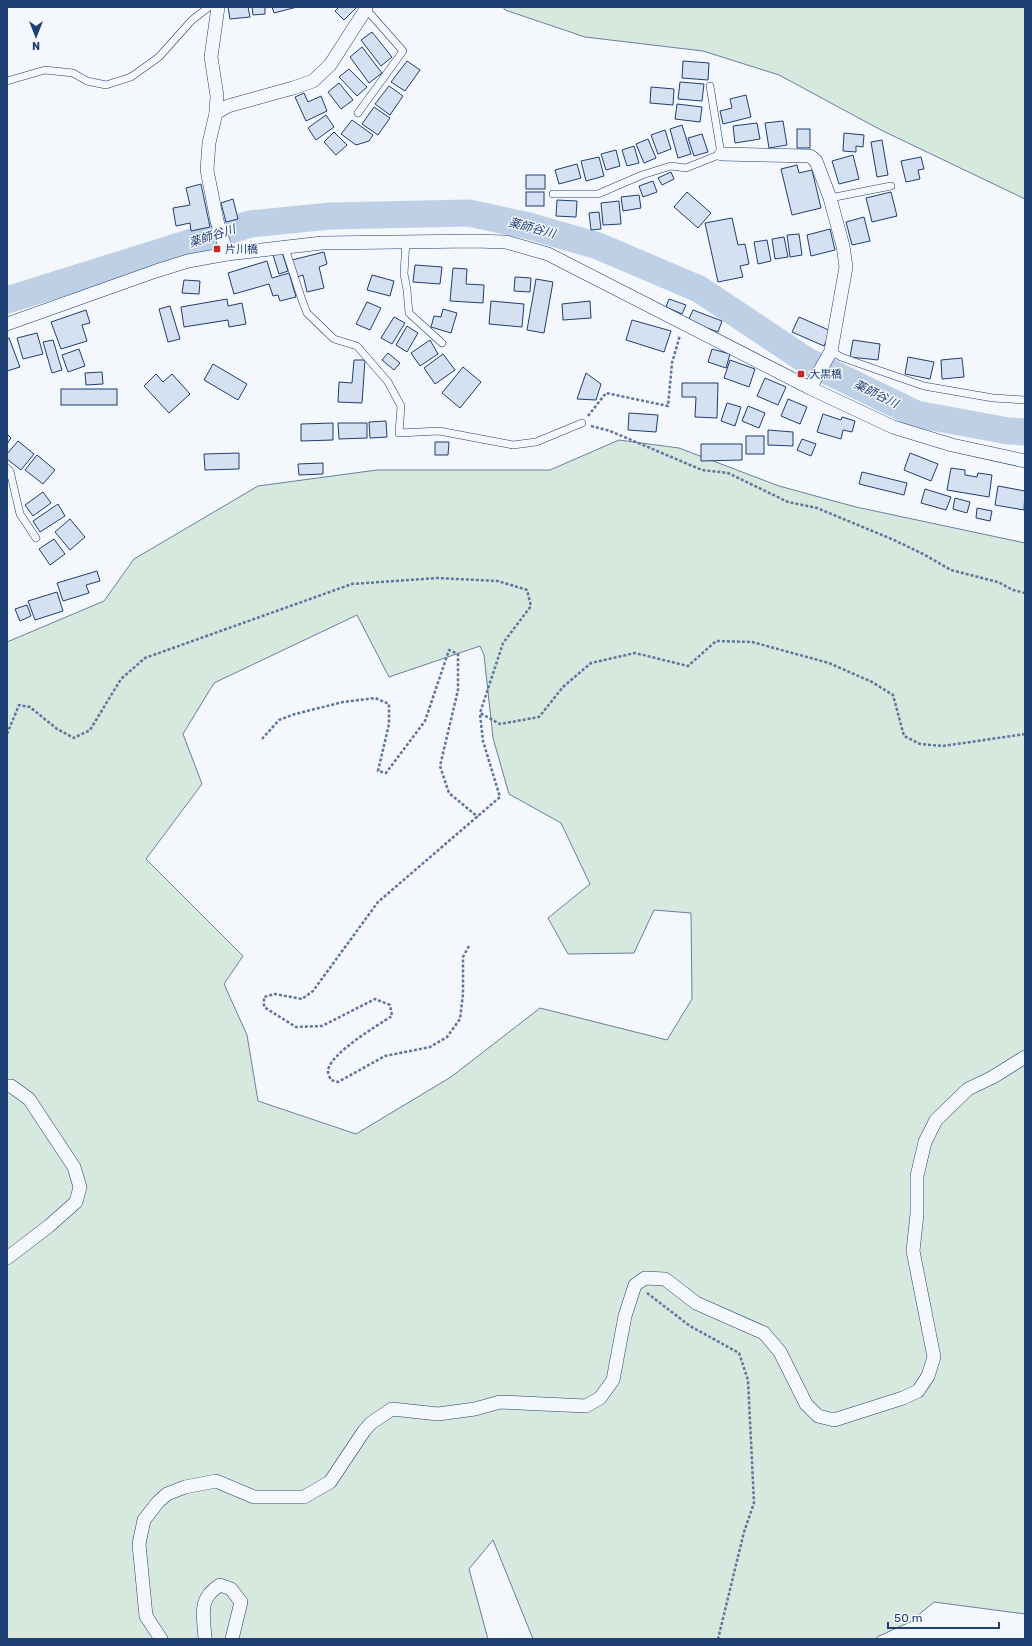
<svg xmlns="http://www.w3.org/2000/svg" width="1032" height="1646" font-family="Rubik,'Noto Sans JP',sans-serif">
	<rect width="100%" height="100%" fill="#f4f7fb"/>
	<g fill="#d7e8df" stroke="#687fa3" fill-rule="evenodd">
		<polygon points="503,7 1025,7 1025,199 881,130 779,75 703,51 585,37 505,10"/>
		<path d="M619,440L679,448L779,486L856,507L1025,543V1614L934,1602L910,1622L877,1637L876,1639H533L493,1540L469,1569L488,1639H7V642L104,601L134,559L258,486L377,470H550ZM357,615L389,677L480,646L484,655L493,738L509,794L561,823L590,884L548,918L568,954L634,953L654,910L691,913L692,999L667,1040L540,1008L451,1077L356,1134L258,1101L247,1035L224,984L243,956L146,859L202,784L183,734L214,683Z"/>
	</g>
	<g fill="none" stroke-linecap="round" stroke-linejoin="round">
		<polyline stroke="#bed0e5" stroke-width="27" points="7,300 250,224 330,216 469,213 529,226 598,246 699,289 807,361 916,414 1008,431 1025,432"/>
	</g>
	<g fill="#d5e0f0" stroke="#1d3f73">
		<polygon points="228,7 248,7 250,17 230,19"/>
		<polygon points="252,7 265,7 265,14 253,15"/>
		<polygon points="272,7 297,7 274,13"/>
		<polygon points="339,7 357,7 344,20 335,11"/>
		<polygon points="372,32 392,57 381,66 361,40"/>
		<polygon points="362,47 382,73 369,83 350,57"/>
		<polygon points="407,61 420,70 405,91 391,82"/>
		<polygon points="683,61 709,63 708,80 682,78"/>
		<polygon points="349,69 367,87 357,96 339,77"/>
		<polygon points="680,82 704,84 702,101 678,99"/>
		<polygon points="339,83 353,100 341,109 328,92"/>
		<polygon points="389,86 403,96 390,115 375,104"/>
		<polygon points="651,87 674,89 673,105 650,103"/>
		<polygon points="304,93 308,102 321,96 327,111 306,121 295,97"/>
		<polygon points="746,95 751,117 723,124 720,111 732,108 730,99"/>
		<polygon points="677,104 702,107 700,122 675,119"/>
		<polygon points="374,107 390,118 378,135 362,124"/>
		<polygon points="326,115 334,127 316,140 308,128"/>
		<polygon points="352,120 373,135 369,141 356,145 341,134"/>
		<polygon points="783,121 787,145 769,148 765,123"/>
		<polygon points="757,123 760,139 735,143 733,126"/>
		<polygon points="682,125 691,154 678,158 670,129"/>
		<rect x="797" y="129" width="13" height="19"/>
		<polygon points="665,130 671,149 658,154 651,135"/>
		<polygon points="334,132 347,145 336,155 324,142"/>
		<polygon points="844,133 864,135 863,147 856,146 856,152 843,151"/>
		<polygon points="702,134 708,152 694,156 688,138"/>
		<polygon points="648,139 656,158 644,163 636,144"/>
		<polygon points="882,140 888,175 877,177 871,142"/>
		<polygon points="634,146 639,163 627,166 622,150"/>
		<polygon points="616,150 620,166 606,170 601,154"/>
		<polygon points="853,155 859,179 839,184 832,161"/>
		<polygon points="599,157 604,176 586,181 581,161"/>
		<polygon points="921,157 924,169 918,170 920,179 906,182 901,161"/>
		<polygon points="577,164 581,178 559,184 555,170"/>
		<polygon points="797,165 799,173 812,170 821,208 792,215 781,169"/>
		<polygon points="671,172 674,179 662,185 658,178"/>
		<rect x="526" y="175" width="19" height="14"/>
		<polygon points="653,181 657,192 643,197 639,186"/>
		<polygon points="201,184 210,227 191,231 190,223 176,226 173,208 190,205 186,188"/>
		<rect x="526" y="192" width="18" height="14"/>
		<polygon points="687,192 711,213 698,228 674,207"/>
		<polygon points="891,192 897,216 872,222 866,198"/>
		<polygon points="639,195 641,208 623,211 621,197"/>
		<polygon points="233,199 238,219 226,222 221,203"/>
		<polygon points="557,200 577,201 576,217 556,216"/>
		<polygon points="619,201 621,224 603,225 601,203"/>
		<polygon points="599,212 601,229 591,230 589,213"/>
		<polygon points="864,217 870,241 852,245 846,222"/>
		<polygon points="732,218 738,245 745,244 749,264 740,266 743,277 718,282 705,223"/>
		<polygon points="830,229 835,250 811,256 807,235"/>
		<polygon points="799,234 802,255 790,257 787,235"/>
		<polygon points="784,237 788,257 775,259 772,239"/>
		<polygon points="767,240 771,261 758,264 754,242"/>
		<polygon points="282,252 288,271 279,274 273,255"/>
		<polygon points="324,252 327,264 319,267 324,288 307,292 303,275 297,277 292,260"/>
		<polygon points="267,261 272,278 289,273 296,297 280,301 278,295 273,296 269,284 234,294 228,273"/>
		<polygon points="415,265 442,267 440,284 413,282"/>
		<polygon points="453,268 467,269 466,284 484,285 483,303 450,301"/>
		<polygon points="372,275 394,281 390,296 367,290"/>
		<polygon points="515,277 531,278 530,292 514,291"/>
		<polygon points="536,279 553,282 544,333 527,330"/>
		<polygon points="184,280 200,281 199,294 182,293"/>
		<polygon points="227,299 228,306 242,303 246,324 229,327 228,320 184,327 181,307"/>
		<polygon points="669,299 686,305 682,314 666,307"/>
		<polygon points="491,301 524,304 522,327 489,324"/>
		<polygon points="590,301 591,318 563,320 562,304"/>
		<polygon points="367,302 381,308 370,330 356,324"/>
		<polygon points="170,306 180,339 168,342 159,309"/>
		<polygon points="443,309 457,313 451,333 431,327 434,316 441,317"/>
		<polygon points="86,310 90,323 82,325 87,341 61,349 51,322"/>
		<polygon points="693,310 722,321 718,332 688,321"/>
		<polygon points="394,317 405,323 392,344 381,338"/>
		<polygon points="799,317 831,331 824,346 792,332"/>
		<polygon points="632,320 671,331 664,352 626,340"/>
		<polygon points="407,326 418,333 407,352 396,345"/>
		<polygon points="37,333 43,354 23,359 17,338"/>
		<polygon points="9,338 20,367 7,371 7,339"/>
		<polygon points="53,340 62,370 52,373 43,342"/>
		<polygon points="430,340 438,354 420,366 411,353"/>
		<polygon points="853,340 880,344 878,360 850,357"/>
		<polygon points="79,349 85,366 68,372 62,355"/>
		<polygon points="712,349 730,354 726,368 708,362"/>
		<polygon points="388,353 400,363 394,370 382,360"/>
		<polygon points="443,354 455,370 435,384 424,368"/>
		<polygon points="908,357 934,362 930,379 905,374"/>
		<polygon points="962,358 964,377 942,379 941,360"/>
		<polygon points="354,360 365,360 362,403 338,402 339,382 352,383"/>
		<polygon points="730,360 755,369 749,387 724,378"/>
		<polygon points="213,364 247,384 238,400 204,380"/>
		<polygon points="463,367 481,382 460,408 442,393"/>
		<polygon points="102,372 103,384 86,385 85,373"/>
		<polygon points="586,373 601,384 596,400 577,399"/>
		<polygon points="156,374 163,382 172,374 190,394 169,413 144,386"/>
		<polygon points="765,378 786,387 778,405 757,396"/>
		<polygon points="682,383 718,383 717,418 695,417 696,397 682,397"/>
		<rect x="61" y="389" width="56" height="16"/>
		<polygon points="788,399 807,407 800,424 781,416"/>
		<polygon points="727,403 741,407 735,426 721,421"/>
		<polygon points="748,406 765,413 759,428 742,421"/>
		<polygon points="629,413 658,415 656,432 628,430"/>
		<polygon points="823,414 841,420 842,417 855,421 852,432 843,430 841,439 817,432"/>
		<polygon points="386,421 387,437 370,438 369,422"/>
		<polygon points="333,423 333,440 301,441 301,424"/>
		<polygon points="338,423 367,423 367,438 339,439"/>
		<polygon points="768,430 793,432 793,446 768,445"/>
		<polygon points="7,434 11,438 7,444"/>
		<rect x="746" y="436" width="18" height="18"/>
		<polygon points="802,439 816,444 811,456 797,450"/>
		<polygon points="18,441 34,454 21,470 7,459 7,454"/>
		<polygon points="435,442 449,442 448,455 435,455"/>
		<polygon points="701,444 742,444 742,460 701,461"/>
		<polygon points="239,453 239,469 205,470 204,454"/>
		<polygon points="910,453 938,464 931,481 904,470"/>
		<polygon points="37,455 55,470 43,484 25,470"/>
		<polygon points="323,463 323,474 299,475 298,464"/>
		<polygon points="951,468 965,470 965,475 977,477 978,473 992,475 989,497 947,490"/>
		<polygon points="862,472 907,483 904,495 859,484"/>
		<polygon points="998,486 1025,491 1024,510 995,505"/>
		<polygon points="925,489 951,497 946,510 921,503"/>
		<polygon points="43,492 51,503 33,516 25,505"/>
		<polygon points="955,498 970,502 967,513 953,509"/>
		<polygon points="58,504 65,516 40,532 33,521"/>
		<polygon points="977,508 992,511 990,521 976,518"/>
		<polygon points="70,519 85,537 70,550 55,532"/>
		<polygon points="54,539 65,554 50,565 39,549"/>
		<polygon points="97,571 100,581 86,585 89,593 63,601 57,583"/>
		<polygon points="57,592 63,611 35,620 28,601"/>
		<polygon points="27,605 31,616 20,621 15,609"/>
	</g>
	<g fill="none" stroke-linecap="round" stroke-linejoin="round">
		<defs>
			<g id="lane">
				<polyline points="7,81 45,70 73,73 87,81 106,85 131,77 159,57 192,20 209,7"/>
				<polyline points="358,113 403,51 366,9"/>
				<polyline points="553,194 598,194 642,175 671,166 686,168 721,154 710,86"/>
				<polyline points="830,198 891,186"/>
				<polyline points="406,241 404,274 407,290 409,313 442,343"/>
				<polyline points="285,248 302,300 307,313 334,339 357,346 388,382 401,406 399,433 439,431 513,445 536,442 582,423"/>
				<polyline points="831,351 841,357 869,367 924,386 993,398 1025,400"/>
				<polyline points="7,468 10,471 20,514 36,538"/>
			</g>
			<g id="street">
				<polyline points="218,7 211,57 217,96 216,113 209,143 207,170 217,221 227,254"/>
				<polyline points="216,113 228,106 293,88 313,81 330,65 366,9"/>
				<polyline points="721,154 810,156 816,161 830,198 843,246 846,267 831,351 810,388"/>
				<polyline points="7,324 156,271 188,261 227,254 322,243 474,241 506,242 548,254 810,388 893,427 952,445 1025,461"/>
				<polyline points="7,1086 11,1086 29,1099 74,1167 80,1187 76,1202 49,1226 7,1258"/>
				<polyline points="161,1639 146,1616 139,1544 144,1520 158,1502 167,1494 185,1487 216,1481 254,1497 304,1497 330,1482 364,1431 371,1423 392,1409 438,1414 475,1409 500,1402 586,1406 600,1398 613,1380 625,1316 635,1285 645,1278 665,1279 696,1303 764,1333 780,1352 806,1404 818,1416 834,1420 903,1398 918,1391 928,1376 934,1357 913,1251 917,1214 917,1176 925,1142 936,1120 968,1089 993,1077 1025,1057"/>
				<path d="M205,1639C204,1616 197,1599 220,1585L231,1589L241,1602L232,1639"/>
			</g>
		</defs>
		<use href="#lane" stroke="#1d3f73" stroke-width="8"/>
		<use href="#street" stroke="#1d3f73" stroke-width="14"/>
		<g stroke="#5e769c" stroke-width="2.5" stroke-dasharray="3 2" stroke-linecap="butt">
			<polyline points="588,416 606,393 668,406 672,363 680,335"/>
			<polyline points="591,426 610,431 702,470 728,473 788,502 817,508 894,540 923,554 951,570 998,582 1013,590 1025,593"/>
			<polyline points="7,734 19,705 30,707 57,729 74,738 90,730 121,679 145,658 352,584 437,578 498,581 527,590 531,606 503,643 480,713 500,724 539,717 563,687 591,663 635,653 688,666 716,641 752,642 829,663 872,682 893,695 904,736 920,744 943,746 1025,734"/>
			<polyline points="262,739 279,720 295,714 343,702 375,698 389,704 389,724 378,771 386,773 425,721 449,650 458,654 458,690 440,766 449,793 478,817"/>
			<path d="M469,946L463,957V994L460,1019L447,1037L430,1047L385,1056L338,1082L331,1080C330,1078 328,1074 328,1071C329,1054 378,1025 392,1016L390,1005L375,999L322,1026L296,1027L264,1007V997L275,994L302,999L313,991L378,902L500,797L483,741L480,714"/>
			<polyline points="647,1293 690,1326 739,1353 748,1380 754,1503 744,1532 718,1639"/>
		</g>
		<use href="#lane" stroke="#f4f7fb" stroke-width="7"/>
		<use href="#street" stroke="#f4f7fb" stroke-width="13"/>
	</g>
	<g fill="#c62828" stroke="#f4f7fb" stroke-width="1.5">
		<rect x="213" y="245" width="8" height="8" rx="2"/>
		<rect x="797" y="370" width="8" height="8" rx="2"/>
	</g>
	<g text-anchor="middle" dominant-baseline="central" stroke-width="3" stroke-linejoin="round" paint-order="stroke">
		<g font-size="11" fill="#1d3f73" stroke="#f4f7fb" text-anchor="start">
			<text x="225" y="249">片川橋</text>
			<text x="809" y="374">大黒橋</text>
		</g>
		<g font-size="12" font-style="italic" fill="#1d3f73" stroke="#f4f7fb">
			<text transform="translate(532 228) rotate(15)">薬師谷川</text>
			<text transform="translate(212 236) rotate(-18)">薬師谷川</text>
			<text transform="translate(876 394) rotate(26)">薬師谷川</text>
		</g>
	</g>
	<rect width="1032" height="1646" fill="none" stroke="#1d3f73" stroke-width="16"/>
	<g transform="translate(36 36) rotate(180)" stroke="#f4f7fb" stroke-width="3" paint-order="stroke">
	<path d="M0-3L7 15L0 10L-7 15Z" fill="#1d3f73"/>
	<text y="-6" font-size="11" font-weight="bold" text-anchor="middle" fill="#1d3f73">N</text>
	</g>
	<path d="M888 1622v6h111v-6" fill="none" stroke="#1d3f73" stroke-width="2"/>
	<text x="894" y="1622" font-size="12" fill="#1d3f73" stroke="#f4f7fb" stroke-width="3" paint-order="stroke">50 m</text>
</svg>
